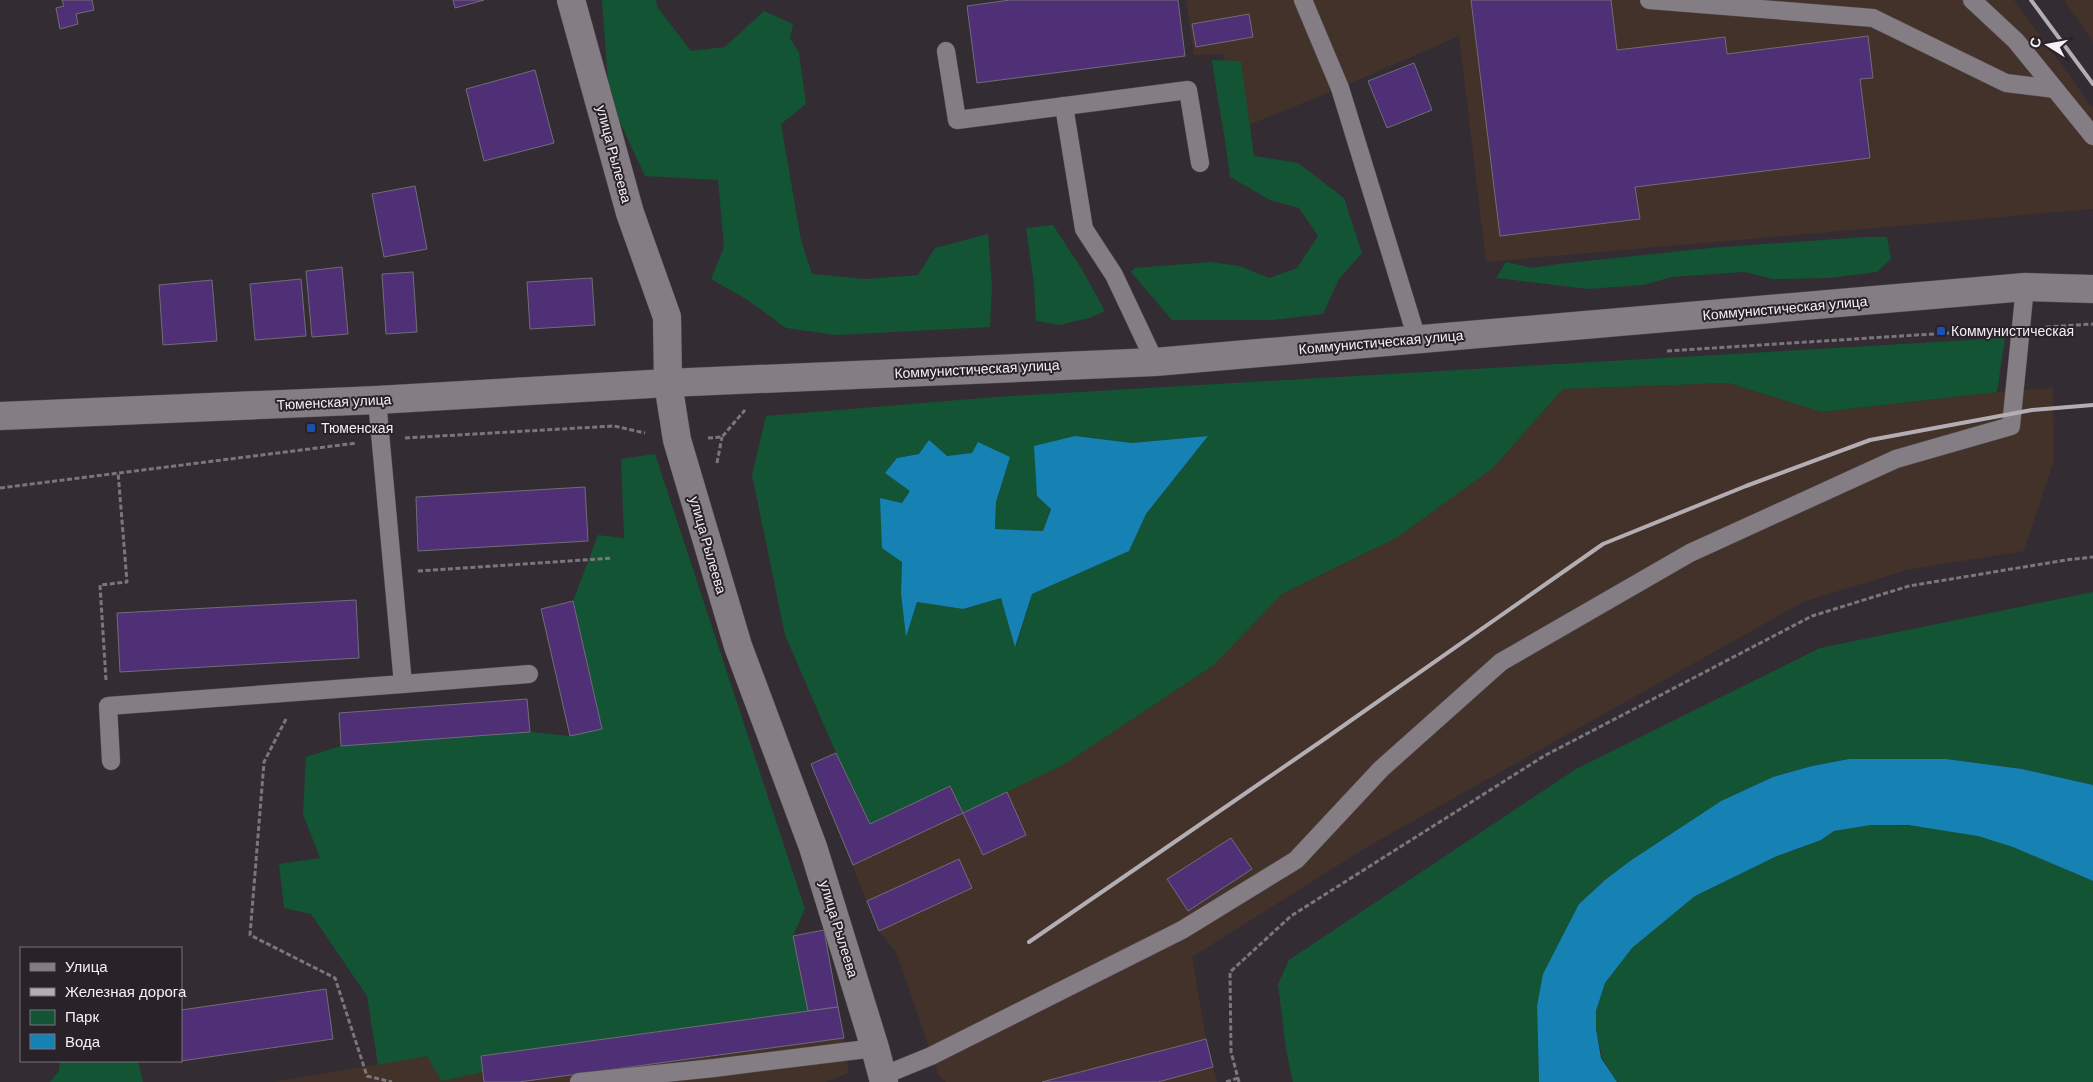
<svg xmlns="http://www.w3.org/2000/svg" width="2093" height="1082" font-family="Arial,sans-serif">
	<rect width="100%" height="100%" fill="#332c33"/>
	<g fill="#433229">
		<polygon points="1186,0 2014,0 2093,108 2093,209 1486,262 1459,36 1340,88 1234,131 1223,54 1194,55"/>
		<polygon points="2064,0 2093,0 2093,42"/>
		<polygon points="1728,383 1822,412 1997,392 2053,388 2054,460 2024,551 1907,570 1803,602 1367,847 1192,957 1206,1039 1217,1082 946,1082 939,1076 896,952 879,931 811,764 836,753 871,824 950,786 963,812 1065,764 1214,665 1282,594 1398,537 1493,468 1563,389"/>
		<polygon points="824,930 849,1073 825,1082 273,1082 427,1056 481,1056 808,1011 793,936"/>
	</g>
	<g fill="#135434" fill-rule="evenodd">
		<polygon points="602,0 656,0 658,8 691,51 725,47 764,11 793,24 790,38 799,53 806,104 781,124 801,240 812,274 866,279 918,275 935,248 988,234 992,287 990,327 836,335 786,328 746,299 711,279 724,247 718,180 645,176 609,99"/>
		<path d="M1212,60L1241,61L1254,156L1298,163L1344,198L1362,253L1339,279L1323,314L1273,320H1172L1131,272L1135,268L1210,262L1240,266L1269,278L1297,268L1318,236L1299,208L1270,200L1230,177C1226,138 1217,99 1212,60Z"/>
		<polygon points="1053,225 1081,268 1105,311 1089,318 1060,325 1036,321 1034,284 1026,228"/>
		<polygon points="1865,237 1887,237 1891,259 1877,272 1829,278 1773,279 1744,272 1672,277 1643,285 1588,289 1496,278 1506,262 1532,268 1558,264 1711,248"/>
		<path d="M2005,338L1997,392L1822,412L1728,383L1563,389L1493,468L1398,537L1282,594L1214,665L1065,764L963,813L950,786L870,824L836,753L785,635L752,475L766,416L995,397ZM1075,436L1132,443L1208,436L1146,514L1129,551L1032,594L1016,646L1001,598L963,609L917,602L906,636L901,594L902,562L880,498L902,503L910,491L897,458L919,454L947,456L972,453L1010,457L996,502L995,529L1043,531Z"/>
		<polygon points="655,454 805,909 793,936 808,1011 481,1056 483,1072 442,1081 427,1056 378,1065 367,996 311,914 284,908 279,864 320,858 303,814 306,757 341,746 530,732 570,736 602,729 573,601 598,535 624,538 621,459"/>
		<polygon points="2093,592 2093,785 2022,769 1946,759 1849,759 1812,766 1773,777 1721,801 1630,861 1605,880 1579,904 1537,1006 1539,1082 1293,1082 1286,1049 1278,984 1289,960 1576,769 1820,648"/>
		<path d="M1871,825C1906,825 1943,827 1978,836C2018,845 2055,866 2093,881V1082H1617L1602,1058L1596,1029V1011L1605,983L1632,948L1695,896L1777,856L1821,840L1834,831Z"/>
		<polygon points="60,1061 138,1061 143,1082 50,1082 59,1071"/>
	</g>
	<g fill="#1681b3">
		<polygon points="1075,436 1132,443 1208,436 1146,514 1129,551 1032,594 1015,647 1001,598 963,609 917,602 906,637 901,594 902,562 882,548 880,498 902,503 910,491 885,473 897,458 919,454 929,440 947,456 972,453 978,442 1010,457 996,502 995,529 1043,531 1051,509 1037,496 1034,446"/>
		<polygon points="1849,759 1946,759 2022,769 2093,785 2093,881 2013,847 1978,836 1908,825 1871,825 1834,831 1821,840 1777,856 1695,896 1632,948 1605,983 1596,1011 1596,1029 1601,1058 1617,1082 1539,1082 1537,1006 1543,974 1579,904 1605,880 1630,861 1721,801 1773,777 1812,766"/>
	</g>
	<g fill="#4f2f76" stroke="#706d76">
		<polygon points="62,0 92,0 94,10 76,14 78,24 60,29 56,8 64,6"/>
		<polygon points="453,0 484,0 455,8"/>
		<polygon points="1010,0 1178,0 1185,56 977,83 967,6"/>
		<polygon points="1471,0 1611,0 1617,50 1725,37 1727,54 1868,36 1873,78 1860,79 1870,158 1635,187 1640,219 1500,236"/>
		<polygon points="1249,14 1253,37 1196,47 1192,24"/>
		<polygon points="1414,63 1432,110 1387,128 1368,81"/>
		<polygon points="535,70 554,143 484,161 466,89"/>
		<polygon points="415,186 427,249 384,257 372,194"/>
		<polygon points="342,267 348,334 312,337 306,271"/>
		<polygon points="413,272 417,332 386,334 382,274"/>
		<polygon points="592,278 595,325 530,329 527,282"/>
		<polygon points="301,279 306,336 255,340 250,284"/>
		<polygon points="212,280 217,341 163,345 159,285"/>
		<polygon points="585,487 588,541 418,551 416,497"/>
		<polygon points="356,600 359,658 120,672 117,613"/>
		<polygon points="573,601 602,729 570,736 541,609"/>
		<polygon points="527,699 530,732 341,746 339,713"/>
		<polygon points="836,753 870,824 950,786 963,813 853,865 811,764"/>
		<polygon points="1007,792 1026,835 983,855 963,813"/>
		<polygon points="1231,838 1252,869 1188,911 1167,879"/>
		<polygon points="959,859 972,888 879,931 867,901"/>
		<polygon points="824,930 838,1007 808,1011 793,936"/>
		<polygon points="326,989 333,1039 181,1061 181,1010"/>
		<polygon points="838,1007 844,1038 519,1082 484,1082 481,1056"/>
		<polygon points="1206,1039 1213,1067 1158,1082 1042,1082"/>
	</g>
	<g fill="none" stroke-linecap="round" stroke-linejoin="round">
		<defs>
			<g id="service">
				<polyline points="1303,0 1340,88 1417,339"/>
				<polyline points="1649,0 1873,18 2006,83 2055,89"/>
				<polyline points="1972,0 2016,41 2093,136"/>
				<polyline points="946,51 957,120 1188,90 1200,163"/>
				<polyline points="1064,106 1084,229 1114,275 1155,362"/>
				<polyline points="403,684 529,674"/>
				<polyline points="111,761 108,706 403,684 377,400"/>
				<polyline points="882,1076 931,1056 1182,930 1296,860 1381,769 1501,662 1690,553 1896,459 2011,426 2025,287"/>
				<polyline points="579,1082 714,1068 875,1048"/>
			</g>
			<g id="minor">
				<polyline points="571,0 630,213 667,317 668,383 677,440 738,646 813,847 875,1048 884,1082"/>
				<polyline points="0,416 377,400 668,383 1155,362 2025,287 2093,289"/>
			</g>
		</defs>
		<use href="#service" stroke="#4f4a4f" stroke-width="19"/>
		<use href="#minor" stroke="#4f4a4f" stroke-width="29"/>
		<g stroke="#7c767c" stroke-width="3" stroke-dasharray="5 2.5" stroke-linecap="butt">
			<polyline points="2046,327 2093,324"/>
			<polyline points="1667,351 1995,330"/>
			<polyline points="405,438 614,426 645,433"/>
			<polyline points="708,438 722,437 745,410"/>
			<polyline points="717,463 722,437"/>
			<polyline points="0,488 357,443"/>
			<polyline points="418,571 612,558"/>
			<polyline points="106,680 100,585 127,582 118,472"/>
			<polyline points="286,719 264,762 250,935 335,978 367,1076 392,1082"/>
			<polyline points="1226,1082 1238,1078"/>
			<polyline points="1239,1082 1231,1052 1230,972 1291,916 1544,756 1812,616 1909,586 2066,560 2093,557"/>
		</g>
		<use href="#service" stroke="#847d84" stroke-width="18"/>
		<use href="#minor" stroke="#847d84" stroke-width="28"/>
		<g stroke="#b3aeb3" stroke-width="4">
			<polyline points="2031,0 2093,84"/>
			<polyline points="1029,942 1323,740 1603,544 1746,486 1870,440 2032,410 2093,405"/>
		</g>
	</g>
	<g fill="#1a4fb4" stroke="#292329" stroke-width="2">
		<rect x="1936" y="326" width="10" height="10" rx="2.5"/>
		<rect x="306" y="423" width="10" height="10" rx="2.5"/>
	</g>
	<g text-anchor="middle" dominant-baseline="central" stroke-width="4" stroke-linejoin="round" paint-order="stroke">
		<g font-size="14" fill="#f5f1f5" stroke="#292329">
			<text transform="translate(614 154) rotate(75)">улица Рылеева</text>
			<text transform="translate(1785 308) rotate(-5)">Коммунистическая улица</text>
			<text transform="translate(1381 342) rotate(-5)">Коммунистическая улица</text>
			<text transform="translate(977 369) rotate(-3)">Коммунистическая улица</text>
			<text transform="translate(334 402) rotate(-3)">Тюменская улица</text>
			<text transform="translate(708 545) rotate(74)">улица Рылеева</text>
			<text transform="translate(839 929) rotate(73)">улица Рылеева</text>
		</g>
		<g font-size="14" fill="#f5f1f5" stroke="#292329" text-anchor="start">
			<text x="1951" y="331">Коммунистическая</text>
			<text x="321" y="428">Тюменская</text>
		</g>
	</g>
	<rect x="20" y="947" width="162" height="115" fill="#292329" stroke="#7b757b"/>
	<rect x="30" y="963" width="25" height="8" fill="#847d84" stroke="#7b757b"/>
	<text x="65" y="972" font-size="15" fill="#f5f1f5">Улица</text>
	<rect x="30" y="988" width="25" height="8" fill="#b3aeb3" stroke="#7b757b"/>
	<text x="65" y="997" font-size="15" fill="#f5f1f5">Железная дорога</text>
	<rect x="30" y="1010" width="25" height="15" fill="#135434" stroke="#7b757b"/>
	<text x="65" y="1022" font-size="15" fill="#f5f1f5">Парк</text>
	<rect x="30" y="1034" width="25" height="15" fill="#1681b3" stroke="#7b757b"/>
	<text x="65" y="1047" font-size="15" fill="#f5f1f5">Вода</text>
	<g transform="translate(2048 45) rotate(281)" stroke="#292329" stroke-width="4" paint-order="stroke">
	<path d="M0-4L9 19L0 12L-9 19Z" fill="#f5f1f5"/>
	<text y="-8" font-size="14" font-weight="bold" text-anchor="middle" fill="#f5f1f5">С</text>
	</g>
</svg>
